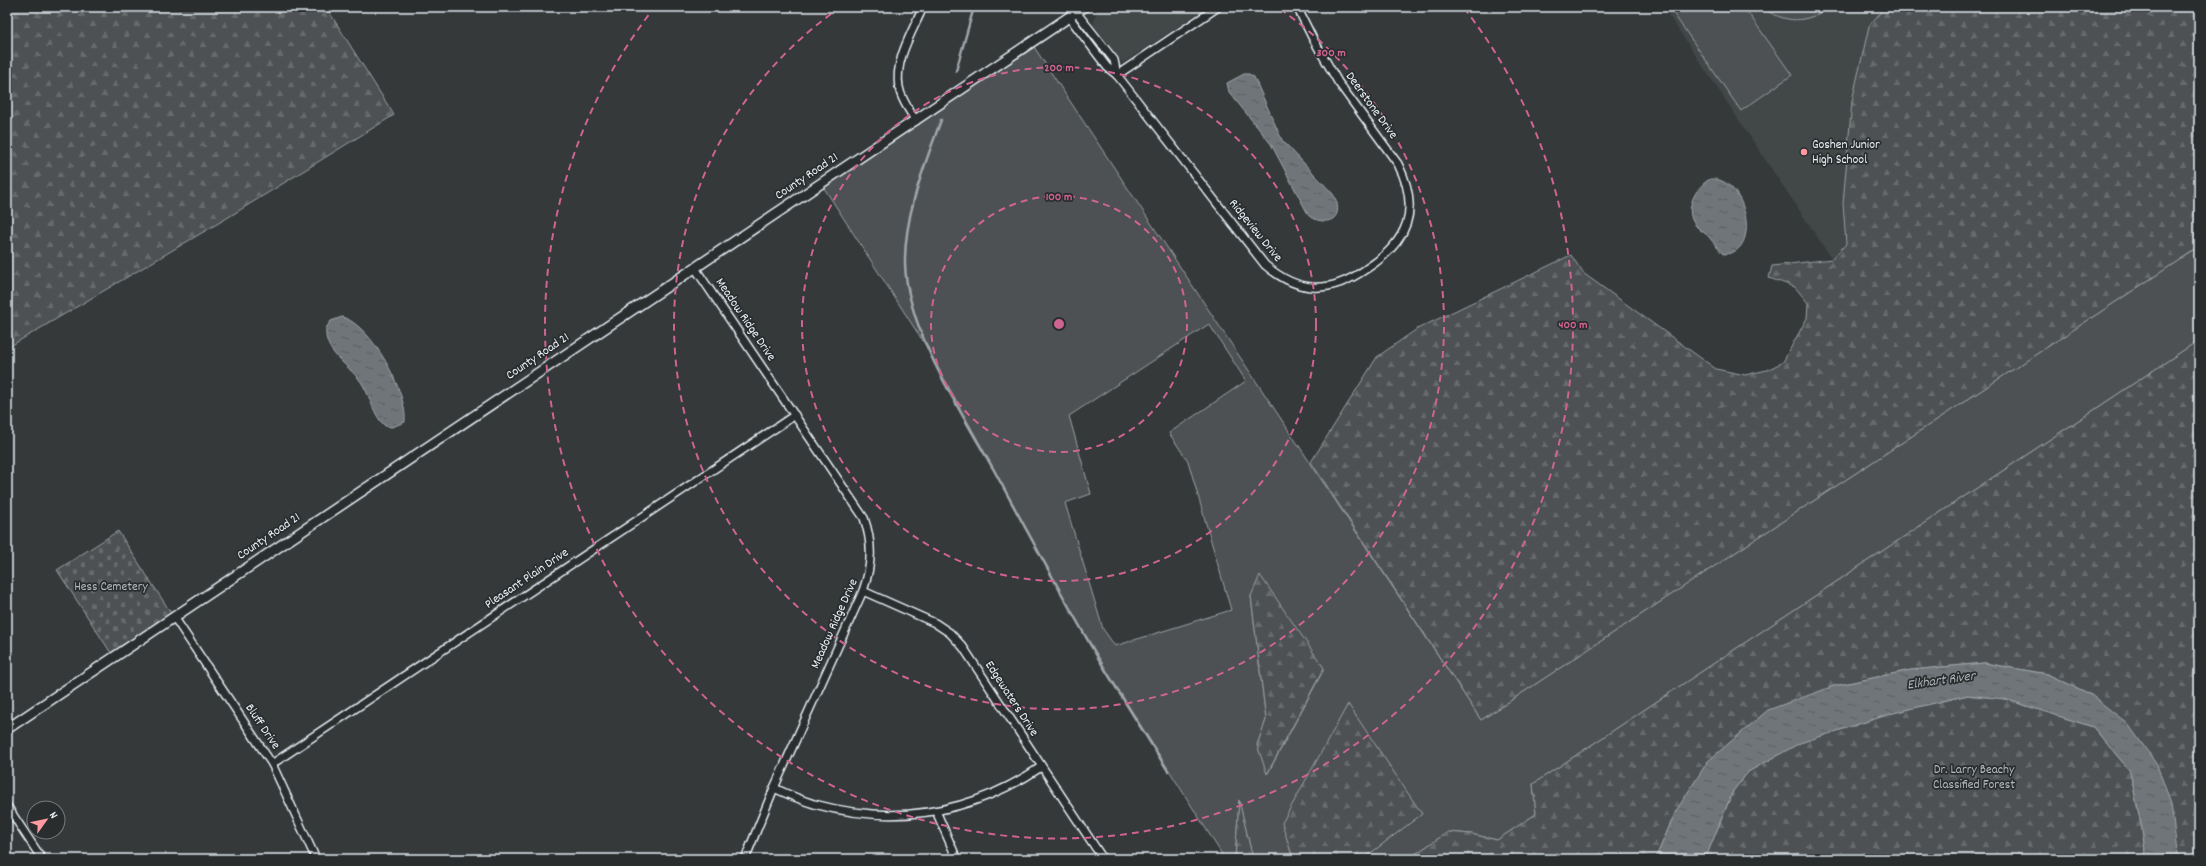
<svg xmlns="http://www.w3.org/2000/svg" width="2206" height="866" font-family="Dekko,sans-serif">
	<defs>
		<pattern id="forest-firs" width="22" height="20" patternUnits="userSpaceOnUse"><rect width="22" height="20" fill="#4d5152"/><path d="M5 1l3.5 6h-7zM16 11l3.5 6h-7z" fill="#676a6c"/></pattern>
		<pattern id="cemetery-stones" width="16" height="16" patternUnits="userSpaceOnUse"><rect width="16" height="16" fill="#4d5152"/><path d="M2 7V4a2 2 0 0 1 4 0v3zM10 15v-3a2 2 0 0 1 4 0v3z" fill="#676a6c"/></pattern>
		<pattern id="water-ripples" width="26" height="14" patternUnits="userSpaceOnUse"><rect width="26" height="14" fill="#707579"/><path d="M2 4q2-2 4 0t4 0M15 11q2-2 4 0t4 0" fill="none" stroke="#5b5e62"/></pattern>
	</defs>
	<rect width="100%" height="100%" fill="#35393a"/>
	<filter id="ink" filterUnits="userSpaceOnUse"><feTurbulence type="fractalNoise" baseFrequency=".025" numOctaves="2"/><feDisplacementMap in="SourceGraphic" scale="8" xChannelSelector="R" yChannelSelector="G"/><feConvolveMatrix kernelMatrix="1 2 1 2 8 2 1 2 1" color-interpolation-filters="sRGB"/></filter>
	<g filter="url(#ink)">
		<g fill="#424647">
			<polygon points="1100,7 1208,7 1123,63 1093,25 1097,11"/>
			<polygon points="1663,7 1885,7 1869,26 1843,203 1846,244 1832,259"/>
		</g>
		<g fill="#4d5152" stroke="#9aa1a5" fill-rule="evenodd">
			<polygon points="1669,7 1744,7 1792,75 1741,111"/>
			<path d="M1761,7L1795,9L1830,7C1805,24 1786,24 1761,7Z"/>
			<path d="M1034,47L1481,720L2199,247V340L1533,784L1536,814L1497,840L1471,834L1448,832L1408,859H1363L1422,813L1283,823L1293,859H1253L1239,801L1235,859H1225L1090,645L928,349L824,188ZM1209,324L1246,381L1169,433L1188,461L1231,610L1115,646L1103,629L1065,503L1091,494L1069,416ZM1251,596L1324,669L1268,773L1257,745L1266,720Z"/>
		</g>
		<g fill="url(#forest-firs)" stroke="#9aa1a5">
			<polygon points="7,7 326,7 394,115 227,218 7,348"/>
			<polygon points="1885,7 2199,7 2199,247 1481,720 1311,462 1377,357 1417,329 1571,255 1583,273 1716,369 1745,375 1767,370 1783,362 1807,318 1808,303 1795,287 1769,278 1772,266 1832,259 1846,244 1843,203 1852,101 1869,26"/>
			<polygon points="2199,340 2199,859 2181,859 2090,694 2047,674 1984,663 1911,670 1834,686 1676,811 1657,855 1658,859 1408,859 1448,832 1471,834 1497,840 1536,814 1533,784"/>
			<polygon points="1260,575 1324,668 1267,774 1257,745 1266,720 1251,596"/>
			<polygon points="1968,695 2005,699 2093,727 2130,771 2142,829 2146,859 1705,859 1733,791 1748,772 1799,743 1893,713"/>
			<polygon points="1348,704 1422,814 1363,859 1293,859 1282,823"/>
			<polygon points="1239,800 1253,859 1235,859"/>
		</g>
		<polygon fill="url(#cemetery-stones)" stroke="#9aa1a5" points="118,531 171,613 111,653 57,570"/>
		<g fill="url(#water-ripples)" stroke="#a0a7ac">
			<path d="M1244,74H1249L1254,77L1282,140L1333,194C1346,216 1330,229 1309,216L1271,144L1229,92L1227,83Z"/>
			<path d="M1710,179C1747,176 1763,255 1723,254C1718,249 1714,243 1709,237C1706,233 1700,231 1697,227C1682,212 1695,187 1710,179Z"/>
			<path d="M342,317C371,324 408,393 405,422L392,427L385,426C373,415 371,398 363,385C351,365 323,354 326,328L331,321Z"/>
			<polygon points="1984,663 2047,674 2090,694 2128,724 2157,765 2171,804 2177,851 2181,859 2146,859 2142,829 2130,771 2093,727 2005,699 1968,695 1893,713 1800,743 1748,772 1733,791 1705,859 1658,859 1657,855 1676,811 1708,761 1768,710 1834,686 1911,670"/>
		</g>
		<g fill="none" stroke-linecap="round" stroke-linejoin="round">
			<g stroke="#a0a7ac" stroke-width="2.5">
				<polyline points="956,71 974,7"/>
				<path d="M941,120C925,164 904,215 905,264C907,331 962,413 995,472C1026,529 1057,587 1090,644C1115,687 1142,729 1168,771"/>
			</g>
			<defs>
				<g id="street">
					<polyline points="1076,12 1114,60 1117,75"/>
					<path d="M1069,17L1107,67L1117,75L1265,265C1299,294 1330,294 1366,269C1408,242 1421,210 1398,164L1338,82L1312,37L1297,7"/>
					<polyline points="1117,75 1218,7"/>
					<path d="M916,121C909,110 901,99 899,87C894,60 913,31 923,7"/>
					<path d="M695,268L864,518C873,544 872,565 863,591L774,788L745,859"/>
					<polyline points="863,591 935,623 950,633 963,647 1103,859"/>
					<polyline points="174,617 272,764 316,859"/>
					<polyline points="272,764 795,415"/>
					<path d="M774,788C787,794 801,800 814,804C895,826 971,814 1041,767"/>
					<polyline points="7,806 42,859"/>
					<polyline points="936,811 957,859"/>
				</g>
				<polyline id="secondary" points="7,729 1084,7"/>
			</defs>
			<use href="#street" stroke="#e8f1f8" stroke-width="10"/>
			<use href="#secondary" stroke="#e8f1f8" stroke-width="12"/>
			<use href="#street" stroke="#2a2d2e" stroke-width="7"/>
			<use href="#secondary" stroke="#2a2d2e" stroke-width="9"/>
		</g>
	</g>
	<g fill="none" stroke="#cf6492" stroke-width="2" stroke-dasharray="7 5">
		<circle cx="1059" cy="324" r="128"/>
		<circle cx="1059" cy="324" r="257"/>
		<path d="M1280 9A385 385 0 1 1 838 9"/>
		<path d="M1464 8A514 514 0 1 1 654 8"/>
	</g>
	<circle fill="#ff9aa2" stroke="#2a2d2e" stroke-width="1.5" cx="1804" cy="152" r="4"/>
	<g text-anchor="middle" dominant-baseline="central" stroke-width="3.5" stroke-linejoin="round" paint-order="stroke">
		<g font-size="13" fill="#e8f1f8" stroke="#2a2d2e">
			<text transform="translate(1371 106) rotate(54)">Deerstone Drive</text>
			<text transform="translate(807 177) rotate(-34)">County Road 21</text>
			<text transform="translate(1255 231) rotate(51)">Ridgeview Drive</text>
			<text transform="translate(745 320) rotate(56)">Meadow Ridge Drive</text>
			<text transform="translate(538 357) rotate(-34)">County Road 21</text>
			<text transform="translate(269 537) rotate(-34)">County Road 21</text>
			<text transform="translate(527 579) rotate(-34)">Pleasant Plain Drive</text>
			<text transform="translate(835 624) rotate(-66)">Meadow Ridge Drive</text>
			<text transform="translate(1011 699) rotate(57)">Edgewaters Drive</text>
			<text transform="translate(262 727) rotate(56)">Bluff Drive</text>
		</g>
		<g font-size="13" fill="#e8f1f8" stroke="#2a2d2e" text-anchor="start">
			<text x="1812" y="145">Goshen Junior<tspan x="1812" dy="15">High School</tspan></text>
		</g>
		<g font-size="13" fill="#b2b9be" stroke="#2a2d2e">
			<text x="111" y="587">Hess Cemetery</text>
			<text x="1974" y="770">Dr. Larry Beachy<tspan x="1974" dy="15">Classified Forest</tspan></text>
		</g>
		<g font-size="14" font-style="italic" fill="#acb3b8" stroke="#2a2d2e">
			<text transform="translate(1941 681) rotate(-8)">Elkhart River</text>
		</g>
	</g>
	<circle cx="1059" cy="324" r="6" fill="#cf6492" stroke="#2a2d2e" stroke-width="2"/>
	<g font-size="12" text-anchor="middle" font-weight="bold" fill="#cf6492" stroke="#2a2d2e" stroke-width="3.5" stroke-linejoin="round" paint-order="stroke">
		<text x="1331" y="56">300 m</text>
		<text x="1059" y="71">200 m</text>
		<text x="1059" y="200">100 m</text>
		<text x="1573" y="328">400 m</text>
	</g>
	<rect width="2206" height="866" fill="none" stroke="#2a2d2e" stroke-width="24"/>
	<rect x="12" y="12" width="2182" height="842" fill="none" stroke="#e8f1f8" stroke-width="1.5" filter="url(#ink)"/>
	<g transform="translate(46 820) rotate(57)"><circle r="19" fill="#2a2d2e" stroke="#767b7f"/>
	<path d="M0-3L7 15L0 10L-7 15Z" fill="#ff9aa2"/>
	<text y="-6" font-size="11" font-weight="bold" text-anchor="middle" fill="#e8f1f8">N</text>
	</g>
</svg>
